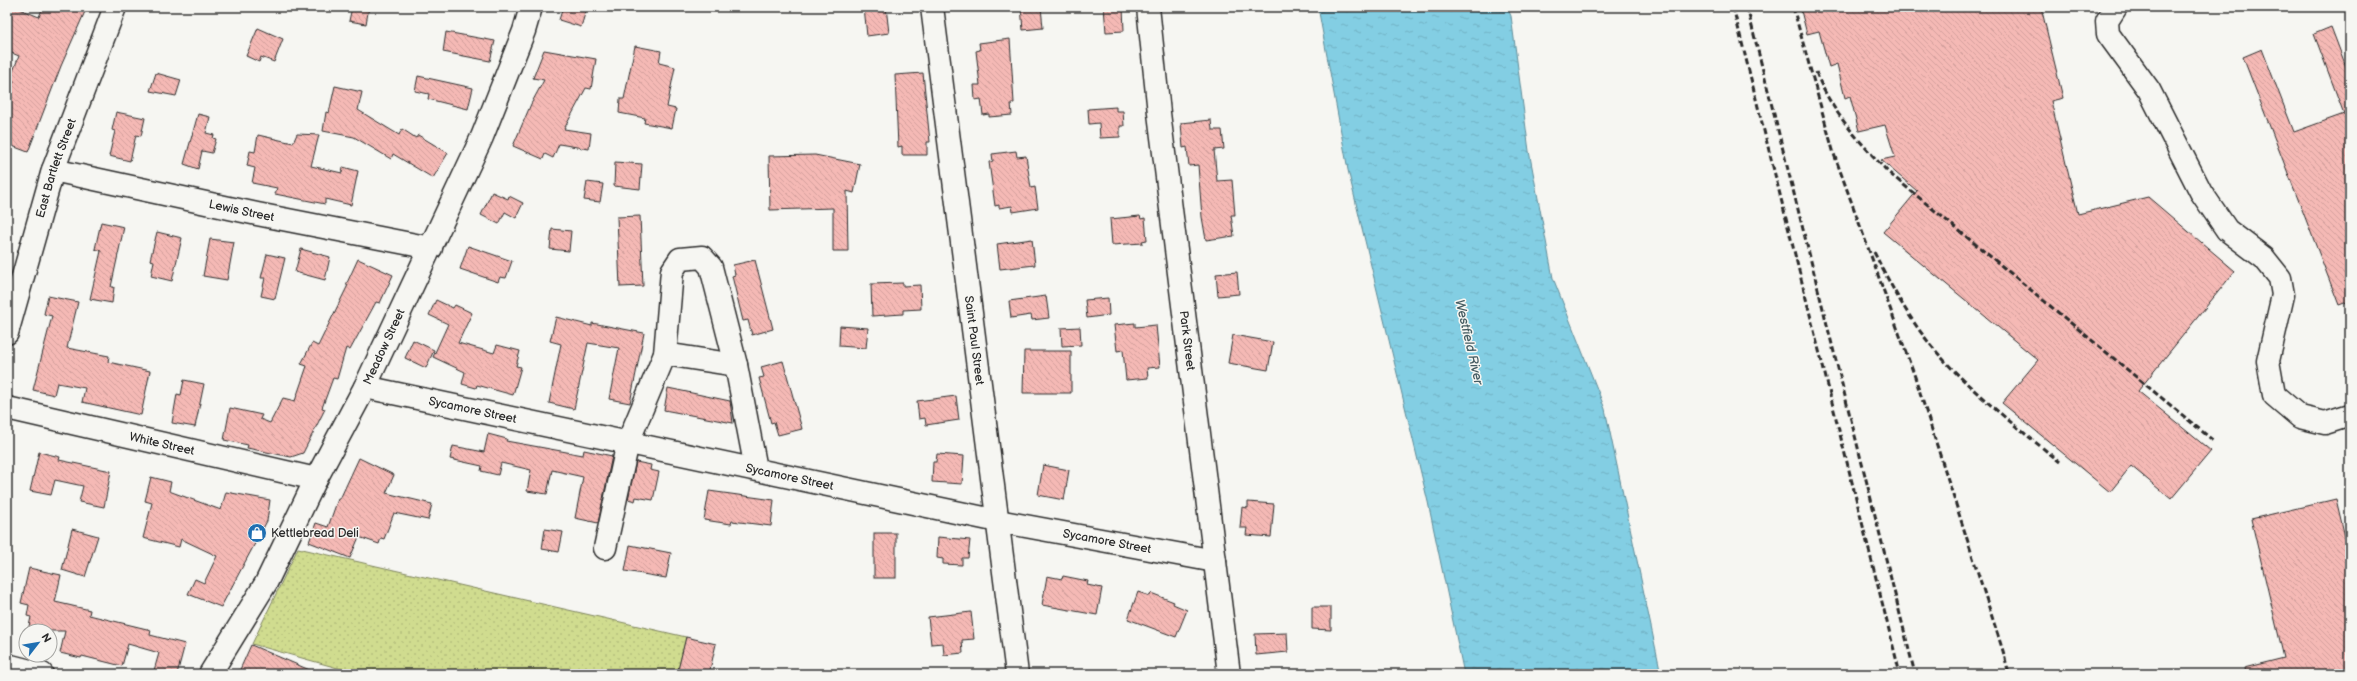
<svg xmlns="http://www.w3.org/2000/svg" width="2357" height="681" font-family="'Balsamiq Sans',sans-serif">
	<defs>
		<pattern id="park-dots" width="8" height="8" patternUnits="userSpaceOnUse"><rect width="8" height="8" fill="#d0dc8f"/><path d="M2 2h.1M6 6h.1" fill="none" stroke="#b3bd7c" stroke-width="1.8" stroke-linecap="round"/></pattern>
		<pattern id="water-ripples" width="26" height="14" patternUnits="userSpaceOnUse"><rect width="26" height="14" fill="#83cee3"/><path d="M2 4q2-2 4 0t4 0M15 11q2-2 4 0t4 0" fill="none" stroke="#71b1c3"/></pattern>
		<pattern id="building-back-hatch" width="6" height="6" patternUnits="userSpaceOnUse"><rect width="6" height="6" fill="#f5b9b5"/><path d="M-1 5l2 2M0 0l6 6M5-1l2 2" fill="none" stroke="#d29f9c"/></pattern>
	</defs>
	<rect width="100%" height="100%" fill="#f6f6f2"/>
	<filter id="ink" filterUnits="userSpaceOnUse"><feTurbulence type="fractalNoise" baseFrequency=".025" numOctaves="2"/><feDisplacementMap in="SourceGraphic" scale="8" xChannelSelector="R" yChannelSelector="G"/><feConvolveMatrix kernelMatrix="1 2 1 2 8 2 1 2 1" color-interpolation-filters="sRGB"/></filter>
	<g filter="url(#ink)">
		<polygon fill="url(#park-dots)" stroke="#7e845d" points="298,548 686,637 677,674 359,674 252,644"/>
		<polygon fill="url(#water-ripples)" stroke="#608d99" points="1318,7 1507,7 1511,16 1529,151 1553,278 1605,409 1661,674 1464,674 1428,502 1348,170"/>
		<g fill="url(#building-back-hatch)" stroke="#2b2b2b">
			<polygon points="7,7 15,7 39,17 43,7 87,7 61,66 28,152 7,144 7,97 14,81 10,79 19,56 7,51"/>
			<polygon points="352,7 369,7 366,24 349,21"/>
			<polygon points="563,7 587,7 581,27 559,20"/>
			<polygon points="864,7 886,7 889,33 867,36"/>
			<polygon points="1021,7 1041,7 1043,28 1023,30"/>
			<polygon points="1104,7 1123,7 1124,31 1106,32"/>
			<polygon points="1800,7 2041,7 2063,98 2051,101 2078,214 2148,197 2235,271 2138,391 2211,451 2171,499 2131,466 2110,492 2002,403 2038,360 1883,232 1917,191 1881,160 1895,157 1885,125 1859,131 1850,96 1845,98 1837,64 1829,67 1819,31 1807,34"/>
			<polygon points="2331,27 2350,77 2350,301 2339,305 2243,57 2262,49 2294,132 2344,114 2314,34"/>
			<polygon points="258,28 283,39 274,62 261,57 259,62 246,56"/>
			<polygon points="446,32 495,41 490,61 443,52"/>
			<polygon points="1010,39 1014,103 1011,103 1012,115 989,117 989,114 983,115 981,99 975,100 974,85 980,85 976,51 980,50 979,43"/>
			<polygon points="635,46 661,51 659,63 675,67 667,107 676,109 672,128 644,123 645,118 619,113 620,99 624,99"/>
			<polygon points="544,50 596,59 591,89 586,88 564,129 591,133 589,149 559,144 553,158 545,154 543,159 513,146 531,104 544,80 533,78"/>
			<polygon points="156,73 181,80 176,96 150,91"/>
			<polygon points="923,73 930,142 927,142 927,155 902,155 902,146 898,147 895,75"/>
			<polygon points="418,76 473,88 468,109 428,99 429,94 415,91"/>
			<polygon points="335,86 362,92 358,110 399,135 402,129 416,138 418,135 448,153 433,178 393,154 391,159 354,137 323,131 326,112 329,113"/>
			<polygon points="1116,107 1116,111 1123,111 1124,126 1120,126 1120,137 1100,138 1099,123 1089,124 1088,109"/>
			<polygon points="116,112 145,118 141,136 136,135 130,161 109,156 115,131 112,130"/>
			<polygon points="198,114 210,117 206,133 214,135 213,138 216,139 212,153 202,151 198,169 184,164"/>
			<polygon points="1211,120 1212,130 1222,130 1224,149 1214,150 1217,181 1232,180 1235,215 1231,215 1234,236 1206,240 1202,217 1198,165 1189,166 1187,147 1183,148 1181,123"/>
			<polygon points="297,134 319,135 311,166 342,173 343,167 358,171 351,205 325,199 325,204 275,194 277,188 252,183 255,168 247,166 250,151 255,152 258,135 293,143"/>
			<polygon points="1016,151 1017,157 1026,156 1031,188 1035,187 1038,208 1013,212 1012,206 999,208 999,205 995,206 989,162 993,161 992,154"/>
			<polygon points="815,155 860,164 854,193 847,191 848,251 833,251 833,208 770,210 769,156"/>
			<polygon points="615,162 642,164 640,189 614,186"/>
			<polygon points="587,182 603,184 600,202 584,200"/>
			<polygon points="492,192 508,199 509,196 523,203 516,218 505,212 499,224 481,215"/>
			<polygon points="640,216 643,286 620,287 617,217"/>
			<polygon points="1140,216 1141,219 1145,218 1147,240 1142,241 1143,243 1112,245 1110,219"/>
			<polygon points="101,222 124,227 111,287 114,287 112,303 90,299 101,251 95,249"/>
			<polygon points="552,229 571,231 569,251 550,249"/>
			<polygon points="157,232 182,238 172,281 151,276 154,261 150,260"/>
			<polygon points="210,239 234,242 227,280 203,276"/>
			<polygon points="1032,239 1035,265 1000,269 997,244"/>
			<polygon points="468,246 512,261 506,278 500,277 498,282 460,269"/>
			<polygon points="301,249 330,257 325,280 295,272"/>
			<polygon points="267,254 285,258 275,299 261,296 265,278 261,278"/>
			<polygon points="358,259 393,275 380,303 376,302 350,350 346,348 337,379 333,378 322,408 325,409 303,453 291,457 247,448 248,445 224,440 230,408 262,415 260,419 270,423 283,398 295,401 307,366 301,364 312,343 318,346 348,285 346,285"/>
			<polygon points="755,260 773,329 752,335 748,320 743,321 732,276 735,275 733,265"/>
			<polygon points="1237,272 1239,294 1218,296 1216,274"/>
			<polygon points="903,283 903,286 920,285 921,309 903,310 903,314 872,316 871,284"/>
			<polygon points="48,296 78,302 67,348 109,356 108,362 150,371 141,415 82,402 85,388 57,383 54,395 33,390 52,316 44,314"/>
			<polygon points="1046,296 1049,318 1032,320 1031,315 1011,318 1009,301"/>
			<polygon points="1108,298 1109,315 1087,318 1085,300"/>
			<polygon points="436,300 453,308 455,305 472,313 458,343 494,353 497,345 520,351 516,366 521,367 513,395 477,385 476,388 462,384 465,372 433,357 448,324 429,315"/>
			<polygon points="556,317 592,326 592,323 644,333 630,403 609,399 619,348 588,343 574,409 549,403 561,344 550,341"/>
			<polygon points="1135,323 1135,327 1156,325 1160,367 1147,368 1148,378 1126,380 1123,350 1117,351 1114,325"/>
			<polygon points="840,326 868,328 866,348 839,346"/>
			<polygon points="1080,327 1081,345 1062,346 1061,328"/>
			<polygon points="1233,335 1273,342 1268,370 1228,363"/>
			<polygon points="413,340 434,350 426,368 405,358"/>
			<polygon points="1024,351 1071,351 1071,393 1023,393"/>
			<polygon points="783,361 802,429 778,435 774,422 771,423 759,378 764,377 761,367"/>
			<polygon points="184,380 204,384 195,427 172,423 177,394 181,395"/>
			<polygon points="668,388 730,401 733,423 664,410"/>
			<polygon points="956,396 959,420 926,425 925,418 919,419 917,401"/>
			<polygon points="488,434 507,439 506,441 583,455 584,450 612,456 598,523 575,518 583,477 552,470 547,494 527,491 531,470 501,463 498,475 481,471 482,466 450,459 453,446 484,452"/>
			<polygon points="39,452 60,457 59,460 111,471 104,507 79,502 83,486 55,480 51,495 30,491"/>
			<polygon points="937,454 964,456 962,484 932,482 933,462 936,462"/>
			<polygon points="359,458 394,475 386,493 432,504 428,520 394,513 384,539 381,538 379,544 359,537 350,558 309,542 316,523 328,527 338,499 340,499"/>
			<polygon points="636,462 651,465 650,470 659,472 653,500 636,497 635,501 628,499"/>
			<polygon points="1043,465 1069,470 1064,500 1038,495"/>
			<polygon points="151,477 171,482 169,491 221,510 226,492 270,500 267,521 221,607 188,594 195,579 204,583 217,556 181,539 179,547 143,538 152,503 145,501"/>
			<polygon points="709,491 774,500 771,526 732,521 731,524 704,520"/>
			<polygon points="2336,499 2350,558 2350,674 2245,674 2244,668 2284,658 2251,519"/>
			<polygon points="1248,502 1274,504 1271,537 1246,535 1247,528 1240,528 1242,507 1248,508"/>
			<polygon points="72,529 98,536 85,577 62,570"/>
			<polygon points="545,529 563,532 559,552 542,549"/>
			<rect x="874" y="533" width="22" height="45"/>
			<polygon points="938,537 970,540 968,558 962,558 962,565 943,564 943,559 937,558"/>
			<polygon points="630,545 671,553 666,578 625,571"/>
			<polygon points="29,568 61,575 55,602 90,610 89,615 151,630 150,635 185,644 177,674 153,674 159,653 128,644 122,666 82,656 81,658 60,653 65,631 28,631 31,617 27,616 29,605 21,603"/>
			<polygon points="1047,576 1062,579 1063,576 1088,581 1087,585 1102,588 1097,615 1042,605"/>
			<polygon points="1138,592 1150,596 1151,593 1174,602 1173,604 1187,610 1176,637 1128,619"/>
			<polygon points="1312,607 1331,607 1331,630 1312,629"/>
			<polygon points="971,612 974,639 962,640 963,653 944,655 943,643 931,644 928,617"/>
			<polygon points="1287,633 1288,652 1256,655 1255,634"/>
			<polygon points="686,637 716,644 709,674 677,674"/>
			<polygon points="251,645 319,674 238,674"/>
		</g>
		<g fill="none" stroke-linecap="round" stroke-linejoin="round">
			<defs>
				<g id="minor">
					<path id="s1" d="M932,7L1017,674"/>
					<path id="s2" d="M1148,7L1159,113L1229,674"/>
					<polyline points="2116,7 2107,21 2108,34 2149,90 2201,192 2227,230 2264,258 2280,278 2283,295 2268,361 2274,395 2300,417 2325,423 2350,415"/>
					<path id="s3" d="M53,170L257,214L431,248"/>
					<path id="s4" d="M7,333L53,170L115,7"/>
					<polyline points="665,354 736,365"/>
					<path id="s5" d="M365,387L998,521L1215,561"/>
					<path id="s6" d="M7,408L316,479"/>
					<polyline points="605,548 628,442 665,354 672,271 680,259 702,257 711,267 736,365 756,469"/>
					<polyline points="7,665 42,674"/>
					<path id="s7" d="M210,674L266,583L316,479L365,387L482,137L524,31L531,7"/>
				</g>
			</defs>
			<use href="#minor" stroke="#2b2b2b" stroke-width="25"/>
			<use href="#minor" stroke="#f6f6f2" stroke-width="22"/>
			<g stroke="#2b2b2b" stroke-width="3" stroke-dasharray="6 3" stroke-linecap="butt">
				<polyline points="1733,7 1900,674"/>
				<polyline points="1747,7 1915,674"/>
				<polyline points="1793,7 1834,154 1915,377 2003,651 2009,674"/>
				<path d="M1816,72C1831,112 1860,142 1888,172L2215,442"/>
				<path d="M1874,252C1891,286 1910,321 1935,350C1972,393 2017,427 2060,462"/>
			</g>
		</g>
	</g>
	<defs>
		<symbol id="shop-disc" viewBox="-11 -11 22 22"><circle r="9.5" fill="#1f6fb2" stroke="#f6f6f2"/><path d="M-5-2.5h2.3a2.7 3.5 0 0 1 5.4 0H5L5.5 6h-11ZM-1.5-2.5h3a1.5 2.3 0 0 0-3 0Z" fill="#fff"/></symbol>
	</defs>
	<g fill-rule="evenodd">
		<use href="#shop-disc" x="246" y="522" width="22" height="22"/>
	</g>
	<g text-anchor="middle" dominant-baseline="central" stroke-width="3" stroke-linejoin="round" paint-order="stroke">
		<g font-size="12" fill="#2b2b2b" stroke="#f6f6f2">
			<text stroke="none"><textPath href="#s4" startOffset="172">East Bartlett Street</textPath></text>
			<text stroke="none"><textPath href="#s3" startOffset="193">Lewis Street</textPath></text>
			<text stroke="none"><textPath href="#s1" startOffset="336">Saint Paul Street</textPath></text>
			<text stroke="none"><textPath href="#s2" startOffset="336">Park Street</textPath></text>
			<text stroke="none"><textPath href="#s7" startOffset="371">Meadow Street</textPath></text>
			<text stroke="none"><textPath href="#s5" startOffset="110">Sycamore Street</textPath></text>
			<text stroke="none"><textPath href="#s6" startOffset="159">White Street</textPath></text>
			<text stroke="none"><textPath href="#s5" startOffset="434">Sycamore Street</textPath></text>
			<text stroke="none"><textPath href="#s5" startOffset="758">Sycamore Street</textPath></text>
		</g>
		<g font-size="12" fill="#2b2b2b" stroke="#f6f6f2" text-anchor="start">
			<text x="271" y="533">Kettlebread Deli</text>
		</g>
		<g font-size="13" font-style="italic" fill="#455c62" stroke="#f6f6f2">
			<text transform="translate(1469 342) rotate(77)">Westfield River</text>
		</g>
	</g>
	<rect width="2357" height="681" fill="none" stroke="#f6f6f2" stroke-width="24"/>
	<rect x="12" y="12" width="2333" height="657" fill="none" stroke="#2b2b2b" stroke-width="1.5" filter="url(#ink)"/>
	<g transform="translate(38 643) rotate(59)"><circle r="19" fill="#f6f6f2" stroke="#a5a5a2"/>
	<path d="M0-3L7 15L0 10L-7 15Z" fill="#1f6fb2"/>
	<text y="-6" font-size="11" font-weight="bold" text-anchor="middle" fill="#2b2b2b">N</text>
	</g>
</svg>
